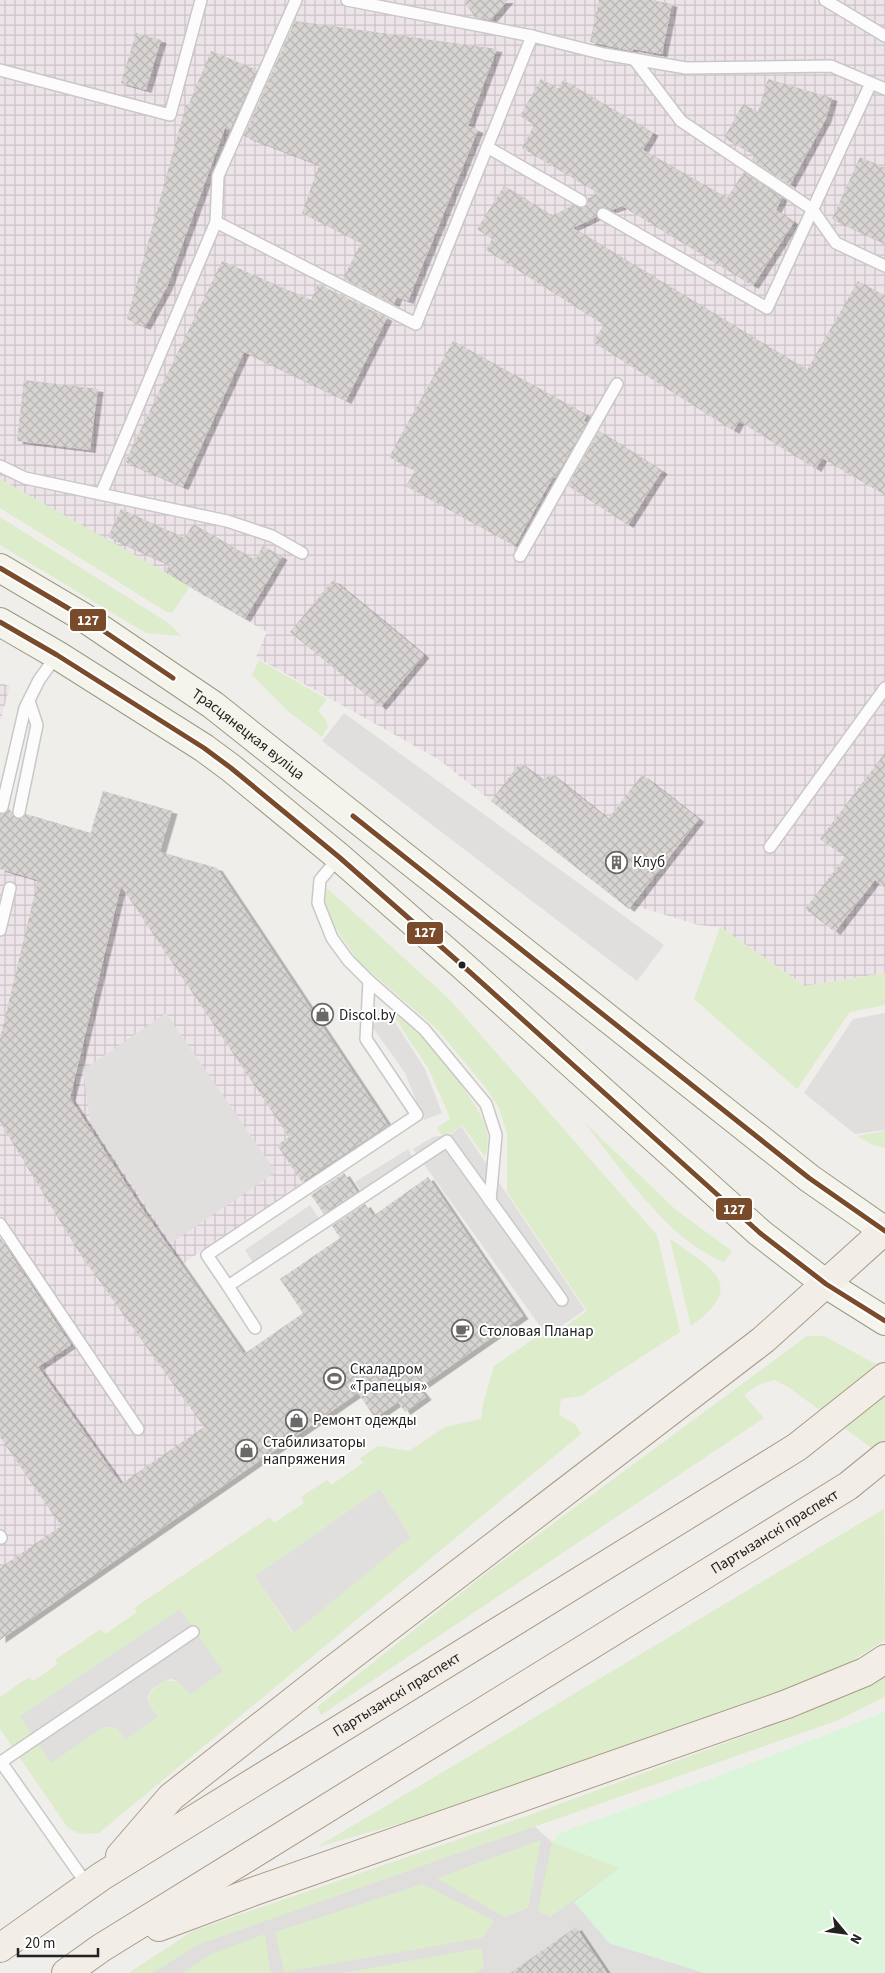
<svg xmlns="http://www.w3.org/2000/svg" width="885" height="1973" font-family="'Source Sans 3',sans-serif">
	<defs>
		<pattern id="industrial-grid" width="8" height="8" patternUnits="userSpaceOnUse" patternTransform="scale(1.25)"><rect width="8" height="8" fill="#ede4e9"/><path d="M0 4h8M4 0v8" fill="none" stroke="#cbc3c8"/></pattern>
		<pattern id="building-cross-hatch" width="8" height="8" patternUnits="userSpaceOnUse" patternTransform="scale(1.25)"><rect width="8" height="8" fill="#d7d4d2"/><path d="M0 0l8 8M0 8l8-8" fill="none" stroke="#b8b6b4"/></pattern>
		<filter id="shadow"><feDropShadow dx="5.5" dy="3" stdDeviation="0" flood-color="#0004"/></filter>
	</defs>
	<rect width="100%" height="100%" fill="#f0eeeb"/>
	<polygon fill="#dfdedc" points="524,1817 552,1842 620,1868 609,1943 705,1973 129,1973 193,1931"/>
	<g fill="url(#industrial-grid)">
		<polygon points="0,0 885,0 885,973 805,986 720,927 698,925 633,905 629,909 438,759 256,657 267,632 0,479"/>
		<polygon points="0,683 10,686 0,722"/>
		<polygon points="103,791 172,811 161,852 217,868 388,1125 181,1265 266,1385 358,1393 0,1639 0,807 90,833"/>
	</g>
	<g fill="#ddeccb" fill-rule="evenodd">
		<polygon points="0,479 165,572 190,586 172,613 165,611 0,508"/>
		<polygon points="0,517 170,624 181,636 146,633 0,545"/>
		<polygon points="259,660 327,699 318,711 326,720 328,727 322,737 289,712 252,675"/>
		<path d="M327,888L450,1000L657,1235L680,1332L581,1396L561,1399L559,1415L575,1424L581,1434L99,1833L80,1834L68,1828L0,1729V1697L29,1677L33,1681L58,1664L55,1660L101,1629L105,1634L137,1612L134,1608L270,1517L274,1523L304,1503L301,1497L327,1480L331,1485L363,1463L360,1458L378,1446L409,1451L445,1427L481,1419L483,1404L494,1366L542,1333L547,1339L587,1311L507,1192V1133L499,1108L486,1088L437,1029L358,961L323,909ZM380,1489L411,1537L293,1633L255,1576ZM180,1610L178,1682L166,1680C155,1688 147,1691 149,1705L125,1740L117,1728L104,1727Z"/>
		<polygon points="720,927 805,986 885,973 885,1005 850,1012 797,1089 694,999"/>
		<path d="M393,1015C397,1015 401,1015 404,1017C422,1028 478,1104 485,1124C489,1136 488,1145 485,1157L462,1125L451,1133L441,1135L437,1128L450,1119L448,1113L428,1068Z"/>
		<path d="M583,1121L676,1210L732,1251L724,1262C666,1239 622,1169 583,1121Z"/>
		<polygon points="885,1131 885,1148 873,1145 857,1136"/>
		<path d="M670,1239C711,1268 749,1284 691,1326Z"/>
		<polygon points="807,1336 824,1336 885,1369 885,1458 788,1387 775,1380 758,1385 744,1395 764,1418 321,1715 317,1707 485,1574"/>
		<polygon points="884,1509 885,1640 839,1669 498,1796 317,1847"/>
		<polygon points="885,1673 885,1697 836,1721 197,1945 153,1973 129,1973 193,1931 524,1817 799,1716"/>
		<polygon points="541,1840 528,1908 504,1917 437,1878"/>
		<polygon points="552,1842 620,1868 550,1917 538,1911"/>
		<polygon points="423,1884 494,1921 482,1938 284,1972 275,1932"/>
		<polygon points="265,1934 271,1973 182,1973 211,1954"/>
		<polygon points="481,1948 484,1967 477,1973 342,1973"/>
	</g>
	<polygon fill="#daf5da" points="885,1712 885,1973 705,1973 609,1943 574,1902 619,1868 552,1842 560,1833 705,1781"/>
	<g fill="#e0dfde">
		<polygon points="344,713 664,945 637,981 322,741"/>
		<polygon points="166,1013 276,1172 171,1243 90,1122 83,1070"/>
		<polygon points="885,1013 885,1130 855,1134 804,1093 853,1019"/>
		<polygon points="391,1016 425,1069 442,1113 424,1120 405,1073 371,1025"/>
		<polygon points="461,1126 585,1310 547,1336 413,1149 433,1137 452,1134"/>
		<polygon points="408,1149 414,1160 363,1193 355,1182"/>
		<polygon points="310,1205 320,1220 254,1264 245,1250"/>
		<polygon points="380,1489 411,1537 294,1633 255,1576"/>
		<polygon points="180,1609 223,1671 191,1694 178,1682 172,1679 166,1680 151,1690 148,1697 149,1705 158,1717 125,1740 117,1728 104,1727 51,1763 20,1716"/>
		<polygon points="657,1957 668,1973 634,1973"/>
	</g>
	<g fill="url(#building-cross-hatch)" filter="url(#shadow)">
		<polygon points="463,0 508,0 491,20 475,17"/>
		<polygon points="599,0 652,0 672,4 662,54 633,49 632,51 590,42"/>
		<polygon points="295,21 497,49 468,126 478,130 408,301 397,297 394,304 343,278 361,243 302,213 319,165 244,136"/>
		<polygon points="136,33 161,40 146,90 121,83"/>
		<polygon points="211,51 257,70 230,130 225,128 167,287 145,327 127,319 186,105 188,106"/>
		<polygon points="541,79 558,89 563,80 653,133 643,150 727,198 744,172 782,198 776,210 794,222 753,286 622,206 612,210 600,207 596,211 596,217 573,228 807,370 858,281 885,296 885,495 822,458 816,469 739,421 734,431 593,342 604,325 486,250 492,239 477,229 504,186 552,216 573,205 584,208 588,204 588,198 598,193 522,148 534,125 520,116"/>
		<polygon points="768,79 832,98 826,119 790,185 752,160 754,155 724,138 743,104 758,112"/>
		<polygon points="860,157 885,168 885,244 832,219"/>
		<polygon points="222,261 311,300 318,284 387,318 346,401 244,352 183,487 125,462"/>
		<polygon points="453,341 587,415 584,421 587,423 555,478 553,477 515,546 406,486 415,471 389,457"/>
		<polygon points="24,380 98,389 90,450 17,441"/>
		<polygon points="599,431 662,471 628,525 568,486"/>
		<polygon points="121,509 185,538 193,524 255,560 263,546 282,557 245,619 165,572 169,565 108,537"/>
		<polygon points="333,580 424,655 381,707 290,632"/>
		<polygon points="885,753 885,888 875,880 835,932 805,909 845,857 820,839"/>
		<polygon points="520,763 544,781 550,773 608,819 642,775 699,819 629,909 491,801"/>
		<polygon points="103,791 172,811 160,852 217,868 388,1125 302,1182 277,1145 289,1137 121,886 70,1098 141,1207 244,1354 303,1313 280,1279 340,1238 332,1226 365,1204 373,1216 428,1177 523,1316 419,1388 426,1397 405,1412 398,1402 375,1418 358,1393 0,1640 0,1568 61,1526 0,1437 0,1238 71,1345 38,1367 121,1484 204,1427 80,1254 0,1122 0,1039 38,880 0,869 0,814 5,814 9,809 17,819 22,819 26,814 91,833"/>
		<polygon points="344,1173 357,1192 324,1214 311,1195"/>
		<polygon points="576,1927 607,1973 510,1973 546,1948"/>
	</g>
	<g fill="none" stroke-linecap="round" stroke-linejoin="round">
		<defs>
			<g id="lane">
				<polyline points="347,0 532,36"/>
				<polyline points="825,0 885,36"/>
				<polyline points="634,59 681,121 812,209 836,243 885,266"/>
				<polyline points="0,70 170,115 201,0"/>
				<polyline points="487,147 581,201"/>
				<polyline points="603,214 767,308 871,83"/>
				<polyline points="216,222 218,176 296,0"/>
				<polyline points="0,466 25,478 227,521 272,536 302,553"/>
				<polyline points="101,494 216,222 416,324 532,36 604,54 686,68 831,66 885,89"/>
				<polyline points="520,556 617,384"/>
				<polyline points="2,807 25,708 39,680 57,655"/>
				<polyline points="19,812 37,725 29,701"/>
				<polyline points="770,847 885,688"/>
				<polyline points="339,857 320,880 318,903 332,938 348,960 369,981 424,1029 486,1104 496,1135 490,1201"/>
				<polyline points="0,930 10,888"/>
				<polyline points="369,981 366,1039 417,1115 207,1255 228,1286 447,1141 562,1300"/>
				<polyline points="0,1224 138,1429"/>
				<polyline points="228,1286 255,1328"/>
				<polyline points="0,1536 1,1538"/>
				<polyline points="88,1886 1,1762 193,1632"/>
			</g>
			<g id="secondary">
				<path id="s1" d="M0,568L83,617L213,705L809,1178L885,1231"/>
				<polyline points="0,622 57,655 204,748 231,768 339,857 462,965 760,1233 826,1284 885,1321"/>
			</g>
			<g id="primary">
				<polyline points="120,1856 171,1797 330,1672 763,1340 885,1230"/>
				<polyline points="159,1927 252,1892 787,1704 865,1672 885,1659"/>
				<path id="s2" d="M0,1948L102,1876L797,1447L885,1377"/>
				<path id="s3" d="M66,1973L101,1948L848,1486L885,1456"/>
			</g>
		</defs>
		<use href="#lane" stroke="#c9c8c7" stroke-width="14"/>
		<use href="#secondary" stroke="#999a82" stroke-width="30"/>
		<use href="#primary" stroke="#a79c86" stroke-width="30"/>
		<use href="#lane" stroke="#fdfcfc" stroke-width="11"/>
		<use href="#secondary" stroke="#f4f4ed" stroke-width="28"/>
		<use href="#primary" stroke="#f3ede7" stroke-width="28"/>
		<defs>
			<g id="bus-1">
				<polyline points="0,568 83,617 173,678"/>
				<polyline points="0,622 57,655 204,748 231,768 339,857 462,965 760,1233 826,1284 885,1321"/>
				<polyline points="353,816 809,1178 885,1231"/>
			</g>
		</defs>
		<use href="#bus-1" stroke="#fff" stroke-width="9"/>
		<use href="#bus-1" stroke="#7a4b2a" stroke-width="5"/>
	</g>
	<defs>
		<symbol id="building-ring" viewBox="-11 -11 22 22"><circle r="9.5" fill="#fff" stroke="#6a6968" stroke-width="1.5"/><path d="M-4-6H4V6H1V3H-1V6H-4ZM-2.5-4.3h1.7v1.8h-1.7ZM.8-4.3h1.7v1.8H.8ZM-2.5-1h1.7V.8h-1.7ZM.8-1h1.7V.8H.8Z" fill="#6a6968"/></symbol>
		<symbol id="shop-ring" viewBox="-11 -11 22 22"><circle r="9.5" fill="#fff" stroke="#6a6968" stroke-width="1.5"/><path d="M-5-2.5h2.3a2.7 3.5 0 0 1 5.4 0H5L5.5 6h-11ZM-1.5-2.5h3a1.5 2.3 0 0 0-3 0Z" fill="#6a6968"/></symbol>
		<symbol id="cafe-ring" viewBox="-11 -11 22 22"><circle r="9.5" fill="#fff" stroke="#6a6968" stroke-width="1.5"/><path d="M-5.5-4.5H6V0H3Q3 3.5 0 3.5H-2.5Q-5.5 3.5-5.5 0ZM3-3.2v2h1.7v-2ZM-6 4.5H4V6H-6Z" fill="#6a6968"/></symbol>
		<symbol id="stadium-ring" viewBox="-11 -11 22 22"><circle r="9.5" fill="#fff" stroke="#6a6968" stroke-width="1.5"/><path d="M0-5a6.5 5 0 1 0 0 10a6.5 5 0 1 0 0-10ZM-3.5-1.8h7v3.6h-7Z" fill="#6a6968"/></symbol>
	</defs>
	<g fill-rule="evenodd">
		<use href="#building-ring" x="604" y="850" width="25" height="25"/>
		<use href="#shop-ring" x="310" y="1002" width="25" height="25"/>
		<use href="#cafe-ring" x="450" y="1318" width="25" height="25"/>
		<use href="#stadium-ring" x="322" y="1366" width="25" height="25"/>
		<use href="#shop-ring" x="284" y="1408" width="25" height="25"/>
		<use href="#shop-ring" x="234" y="1438" width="25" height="25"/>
	</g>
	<circle fill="#222" stroke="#fff" stroke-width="2" cx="462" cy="965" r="4.5"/>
	<g text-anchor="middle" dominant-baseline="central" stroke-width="4" stroke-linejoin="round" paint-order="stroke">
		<g font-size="15" fill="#222" stroke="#fff">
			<text stroke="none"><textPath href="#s1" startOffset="299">Трасцянецкая вуліца</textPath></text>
			<text stroke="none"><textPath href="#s3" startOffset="835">Партызанскі праспект</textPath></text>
			<text stroke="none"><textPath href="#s2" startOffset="471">Партызанскі праспект</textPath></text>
		</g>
		<g font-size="15" fill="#222" stroke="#fff" text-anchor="start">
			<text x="633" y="862">Клуб</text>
			<text x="339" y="1015">Discol.by</text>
			<text x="479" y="1331">Столовая Планар</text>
			<text x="350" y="1369">Скаладром<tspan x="350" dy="17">«Трапецыя»</tspan></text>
			<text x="313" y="1420">Ремонт одежды</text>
			<text x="263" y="1442">Стабилизаторы<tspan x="263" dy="17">напряжения</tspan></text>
		</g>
	</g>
	<g stroke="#fff" stroke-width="2">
		<rect x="69" y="608" width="38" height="24" rx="5" fill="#7a4b2a"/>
		<rect x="406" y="921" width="38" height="24" rx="5" fill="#7a4b2a"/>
		<rect x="715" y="1197" width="38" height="24" rx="5" fill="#7a4b2a"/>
	</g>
	<g font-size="14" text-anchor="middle" font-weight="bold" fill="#fff">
		<text x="88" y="625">127</text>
		<text x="425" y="937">127</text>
		<text x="734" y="1214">127</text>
	</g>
	<g transform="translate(845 1933) rotate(119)" stroke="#ffffff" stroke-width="4" paint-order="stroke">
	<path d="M0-4L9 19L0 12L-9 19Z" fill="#222222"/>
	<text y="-8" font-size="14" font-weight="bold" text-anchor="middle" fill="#222222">N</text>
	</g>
	<path d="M18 1948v8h80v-8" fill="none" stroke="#222222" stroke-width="2.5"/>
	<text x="25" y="1948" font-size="15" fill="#222222" stroke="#ffffff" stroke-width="4" paint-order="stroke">20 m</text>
</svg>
